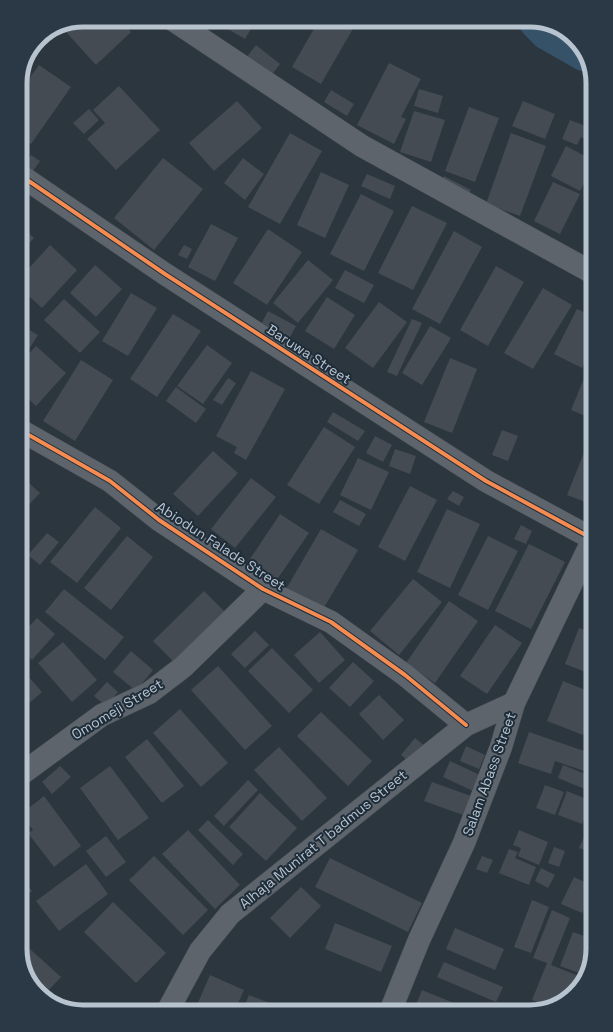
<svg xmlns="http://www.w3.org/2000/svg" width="613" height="1032" font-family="'Space Grotesk',sans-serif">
	<rect width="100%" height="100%" fill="#2c363e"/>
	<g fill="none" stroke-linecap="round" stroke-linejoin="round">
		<polyline stroke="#365269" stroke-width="37" points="537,21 548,32 585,53"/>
	</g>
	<g fill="#444b52">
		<polygon points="83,20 120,20 131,32 96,65 66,32 77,23"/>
		<polygon points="217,20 256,20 245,39 216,22"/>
		<polygon points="319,20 358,20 321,84 292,67"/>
		<polygon points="256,45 280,64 271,76 246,58"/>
		<polygon points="389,63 421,79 401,117 406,119 394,144 357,125"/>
		<polygon points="39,65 71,87 31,144 20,136 20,91"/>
		<polygon points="119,86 160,130 116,170 87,139 105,123 93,110"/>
		<polygon points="419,89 443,96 438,113 414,106"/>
		<polygon points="331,90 354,104 347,116 324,102"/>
		<polygon points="237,101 262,128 214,171 189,143"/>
		<polygon points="523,101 555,114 545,139 512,126"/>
		<polygon points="469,107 499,118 475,182 445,171"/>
		<polygon points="89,109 99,120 84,134 73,123"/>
		<polygon points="414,111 445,120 431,162 400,152"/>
		<polygon points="570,120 593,129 592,142 581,137 577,145 562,139"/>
		<polygon points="290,133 322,151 280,224 248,207"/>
		<polygon points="511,133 546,146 520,216 486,204"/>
		<polygon points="20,141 28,146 20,158"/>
		<polygon points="566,146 585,156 589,147 593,149 593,166 580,191 551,176"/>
		<polygon points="31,155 40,161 33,171 25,165"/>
		<polygon points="163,158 203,189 154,250 114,218"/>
		<polygon points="243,158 264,174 245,200 224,183"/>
		<polygon points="321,172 349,185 325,238 297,225"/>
		<polygon points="367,174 395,186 390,199 361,186"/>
		<polygon points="444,176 471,190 465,200 438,186"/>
		<polygon points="553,182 580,194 560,234 534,221"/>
		<polygon points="361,194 394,211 364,271 330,254"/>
		<polygon points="412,206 447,223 413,290 378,273"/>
		<polygon points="211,224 238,238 215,281 188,267"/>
		<polygon points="20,225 34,238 20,253"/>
		<polygon points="268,229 302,252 267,305 233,283"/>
		<polygon points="454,231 482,247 440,324 412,309"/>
		<polygon points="50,245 77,270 42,308 20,288 20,278"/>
		<polygon points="184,245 192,249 187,259 178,255"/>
		<polygon points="308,260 333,280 298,323 273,303"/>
		<polygon points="95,265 122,289 96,317 70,293"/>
		<polygon points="496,266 524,282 488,346 460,330"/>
		<polygon points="345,270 374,285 364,303 335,288"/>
		<polygon points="543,288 572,305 533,369 504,353"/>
		<polygon points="131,293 157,308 128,356 102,341"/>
		<polygon points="327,297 355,315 334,349 305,331"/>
		<polygon points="64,299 100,332 80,353 44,320"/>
		<polygon points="379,302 407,322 373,368 345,348"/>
		<polygon points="577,309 593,316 593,346 582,368 554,354"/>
		<polygon points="268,311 296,326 287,343 259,328"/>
		<polygon points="173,314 201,331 157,397 130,379"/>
		<polygon points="412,319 422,323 397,376 387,372"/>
		<polygon points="430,326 451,338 422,385 402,373"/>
		<polygon points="24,327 38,335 24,357 20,354 20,334"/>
		<polygon points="207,345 232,363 203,404 177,386"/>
		<polygon points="36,346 66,373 36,406 20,391 20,363"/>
		<polygon points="450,358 477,369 452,433 424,422"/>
		<polygon points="81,360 113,380 75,441 43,421"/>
		<polygon points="251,371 285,389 246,460 234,453 237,447 216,436"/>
		<polygon points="585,376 593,379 593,419 571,410"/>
		<polygon points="228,378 236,383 222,405 213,400"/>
		<polygon points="176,387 206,409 196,423 166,401"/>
		<polygon points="333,412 365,431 358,441 327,422"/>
		<polygon points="324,427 355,447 319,504 287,485"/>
		<polygon points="502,430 518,436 508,461 492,455"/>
		<polygon points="593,430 593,505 567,495"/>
		<polygon points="375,436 392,445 383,462 366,453"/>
		<polygon points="395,449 416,456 410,474 389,466"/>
		<polygon points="213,451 238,473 198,516 173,494"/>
		<polygon points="358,458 389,472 371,510 340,495"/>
		<polygon points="20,475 40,493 20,514"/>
		<polygon points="251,478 276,497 235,548 211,529"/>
		<polygon points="410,486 437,500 405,561 378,547"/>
		<polygon points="453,491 464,497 459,506 447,499"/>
		<polygon points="340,500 366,514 359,526 333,512"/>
		<polygon points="95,507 121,528 77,583 50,562"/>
		<polygon points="447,509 480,524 450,588 417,572"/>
		<polygon points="280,514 309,533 276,581 248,562"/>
		<polygon points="521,525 532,531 526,544 514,539"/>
		<polygon points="321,529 358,550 322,611 285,591"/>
		<polygon points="47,533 59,542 40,565 28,555"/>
		<polygon points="127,536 153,557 111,610 84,588"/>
		<polygon points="488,536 518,551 488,610 458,595"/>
		<polygon points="529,544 565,562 531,629 495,611"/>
		<polygon points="413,579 442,602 399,655 370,631"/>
		<polygon points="64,589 124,637 105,660 45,612"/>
		<polygon points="204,591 226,613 175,663 153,641"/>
		<polygon points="449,601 478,621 435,683 406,663"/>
		<polygon points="37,618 55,634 32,660 20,649 20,636"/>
		<polygon points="495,625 522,643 487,694 460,676"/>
		<polygon points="579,628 593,633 593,675 565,664"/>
		<polygon points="255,631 269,645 245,668 231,654"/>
		<polygon points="320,632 345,660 319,683 294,655"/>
		<polygon points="63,642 97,680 72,702 38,663"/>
		<polygon points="272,648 313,690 289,713 248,671"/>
		<polygon points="131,651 153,670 136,691 113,672"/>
		<polygon points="353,662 374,681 350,707 329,688"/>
		<polygon points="218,666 272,726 245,750 191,690"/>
		<polygon points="20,667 42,692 20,711"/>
		<polygon points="563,681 593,693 593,709 583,735 547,721"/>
		<polygon points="107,682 118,692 106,706 94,696"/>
		<polygon points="379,695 404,720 383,740 359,714"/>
		<polygon points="180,709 228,763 201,787 153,733"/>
		<polygon points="321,712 372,761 348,786 297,736"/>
		<polygon points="529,732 593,754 587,772 555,761 551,774 518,763"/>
		<polygon points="415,738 426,747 411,763 401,755"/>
		<polygon points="147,739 184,786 162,803 125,757"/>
		<polygon points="466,746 485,755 479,769 460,761"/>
		<polygon points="279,747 327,798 302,821 254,770"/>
		<polygon points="450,761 480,775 473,791 443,777"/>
		<polygon points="563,765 593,777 592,792 558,778"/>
		<polygon points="60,766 71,777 52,794 42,782"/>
		<polygon points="110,766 149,818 118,840 80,788"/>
		<polygon points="248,780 258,790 224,826 214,816"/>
		<polygon points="432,782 471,796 463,815 424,801"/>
		<polygon points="545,785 564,792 555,815 536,808"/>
		<polygon points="567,791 591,801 582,824 558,815"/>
		<polygon points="260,793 297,828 266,861 229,827"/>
		<polygon points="44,796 81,846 54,867 28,833 33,830 21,814"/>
		<polygon points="593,817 593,853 579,848"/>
		<polygon points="208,820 243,854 233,865 198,830"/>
		<polygon points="188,830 240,885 215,909 162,854"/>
		<polygon points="519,830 548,842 539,865 518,856 521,848 513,845"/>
		<polygon points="106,836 126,862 106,877 86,851"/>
		<polygon points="554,847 565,851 559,867 548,863"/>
		<polygon points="509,849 518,852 515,858 536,867 529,885 499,873"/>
		<polygon points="154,856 208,910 183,935 129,880"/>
		<polygon points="482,856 493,860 487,873 476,869"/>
		<polygon points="330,858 422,903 408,932 315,887"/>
		<polygon points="86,864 108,894 59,931 36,901"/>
		<polygon points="541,868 555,875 548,888 535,881"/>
		<polygon points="20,877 32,891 20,901"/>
		<polygon points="574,877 593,886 593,891 582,913 561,904"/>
		<polygon points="301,887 321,906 290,938 270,918"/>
		<polygon points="532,900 549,907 531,953 514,947"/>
		<polygon points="113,902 166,953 136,983 84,932"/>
		<polygon points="591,902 593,903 593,917 586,914"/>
		<polygon points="552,910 570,918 551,965 584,978 583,984 558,1006 551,1007 532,1000 547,963 533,958"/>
		<polygon points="335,923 392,946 381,972 325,949"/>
		<polygon points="455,928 504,949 495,970 446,949"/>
		<polygon points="573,932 593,939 593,949 585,975 560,966"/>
		<polygon points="20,940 61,977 43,996 26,977 20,949"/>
		<polygon points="444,962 503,987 496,1002 437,977"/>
		<polygon points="210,975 244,990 234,1012 194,1012"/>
		<polygon points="422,990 471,1010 470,1012 413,1012"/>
		<polygon points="249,995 278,1006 276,1012 242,1012"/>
	</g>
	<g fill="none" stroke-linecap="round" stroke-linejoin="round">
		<defs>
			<g id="minor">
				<polyline points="173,20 362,146 593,273"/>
				<polyline points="20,175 165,274 486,481 593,539"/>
				<polyline points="20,430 110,481 159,520 263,589 331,622 405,675 466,725"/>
				<polyline points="20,775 102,715 149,693 183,667 263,589"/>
				<polyline points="167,1012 200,951 230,914 466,725 514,703"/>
				<polyline points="390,1012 419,940 464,843 501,747 514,703 593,539"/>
			</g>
		</defs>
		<use href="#minor" stroke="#4b5258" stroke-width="23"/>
		<use href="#minor" stroke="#5d646b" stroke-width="22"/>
		<defs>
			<g id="cycleway">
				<polyline points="20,175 165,274 486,481 593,539"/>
				<polyline points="20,430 110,481 159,520 263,589 331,622 405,675 466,725"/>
			</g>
		</defs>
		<use href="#cycleway" stroke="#1e2d39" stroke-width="6"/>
		<use href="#cycleway" stroke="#f68b52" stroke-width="4"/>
	</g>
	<g text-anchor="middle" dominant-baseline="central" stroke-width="4" stroke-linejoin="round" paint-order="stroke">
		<g font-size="14" fill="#b7c3ce" stroke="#1e2d39">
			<text transform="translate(309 354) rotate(33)">Baruwa Street</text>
			<text transform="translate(221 546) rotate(33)">Abiodun Falade Street</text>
			<text transform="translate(117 709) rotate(-31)">Omomeji Street</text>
			<text transform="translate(489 774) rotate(-70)">Salam Abass Street</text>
			<text transform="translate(323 839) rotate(-39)">Alhaja Munirat T badmus Street</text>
		</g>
	</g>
	<path d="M0 0H613V1032H0ZM83 27H530A56 56 0 0 1 586 83V949A56 56 0 0 1 530 1005H83A56 56 0 0 1 27 949V83A56 56 0 0 1 83 27Z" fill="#2a3945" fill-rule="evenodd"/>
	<path fill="none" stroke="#b7c3ce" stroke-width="5" d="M83 27H530A56 56 0 0 1 586 83V949A56 56 0 0 1 530 1005H83A56 56 0 0 1 27 949V83A56 56 0 0 1 83 27Z"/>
</svg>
